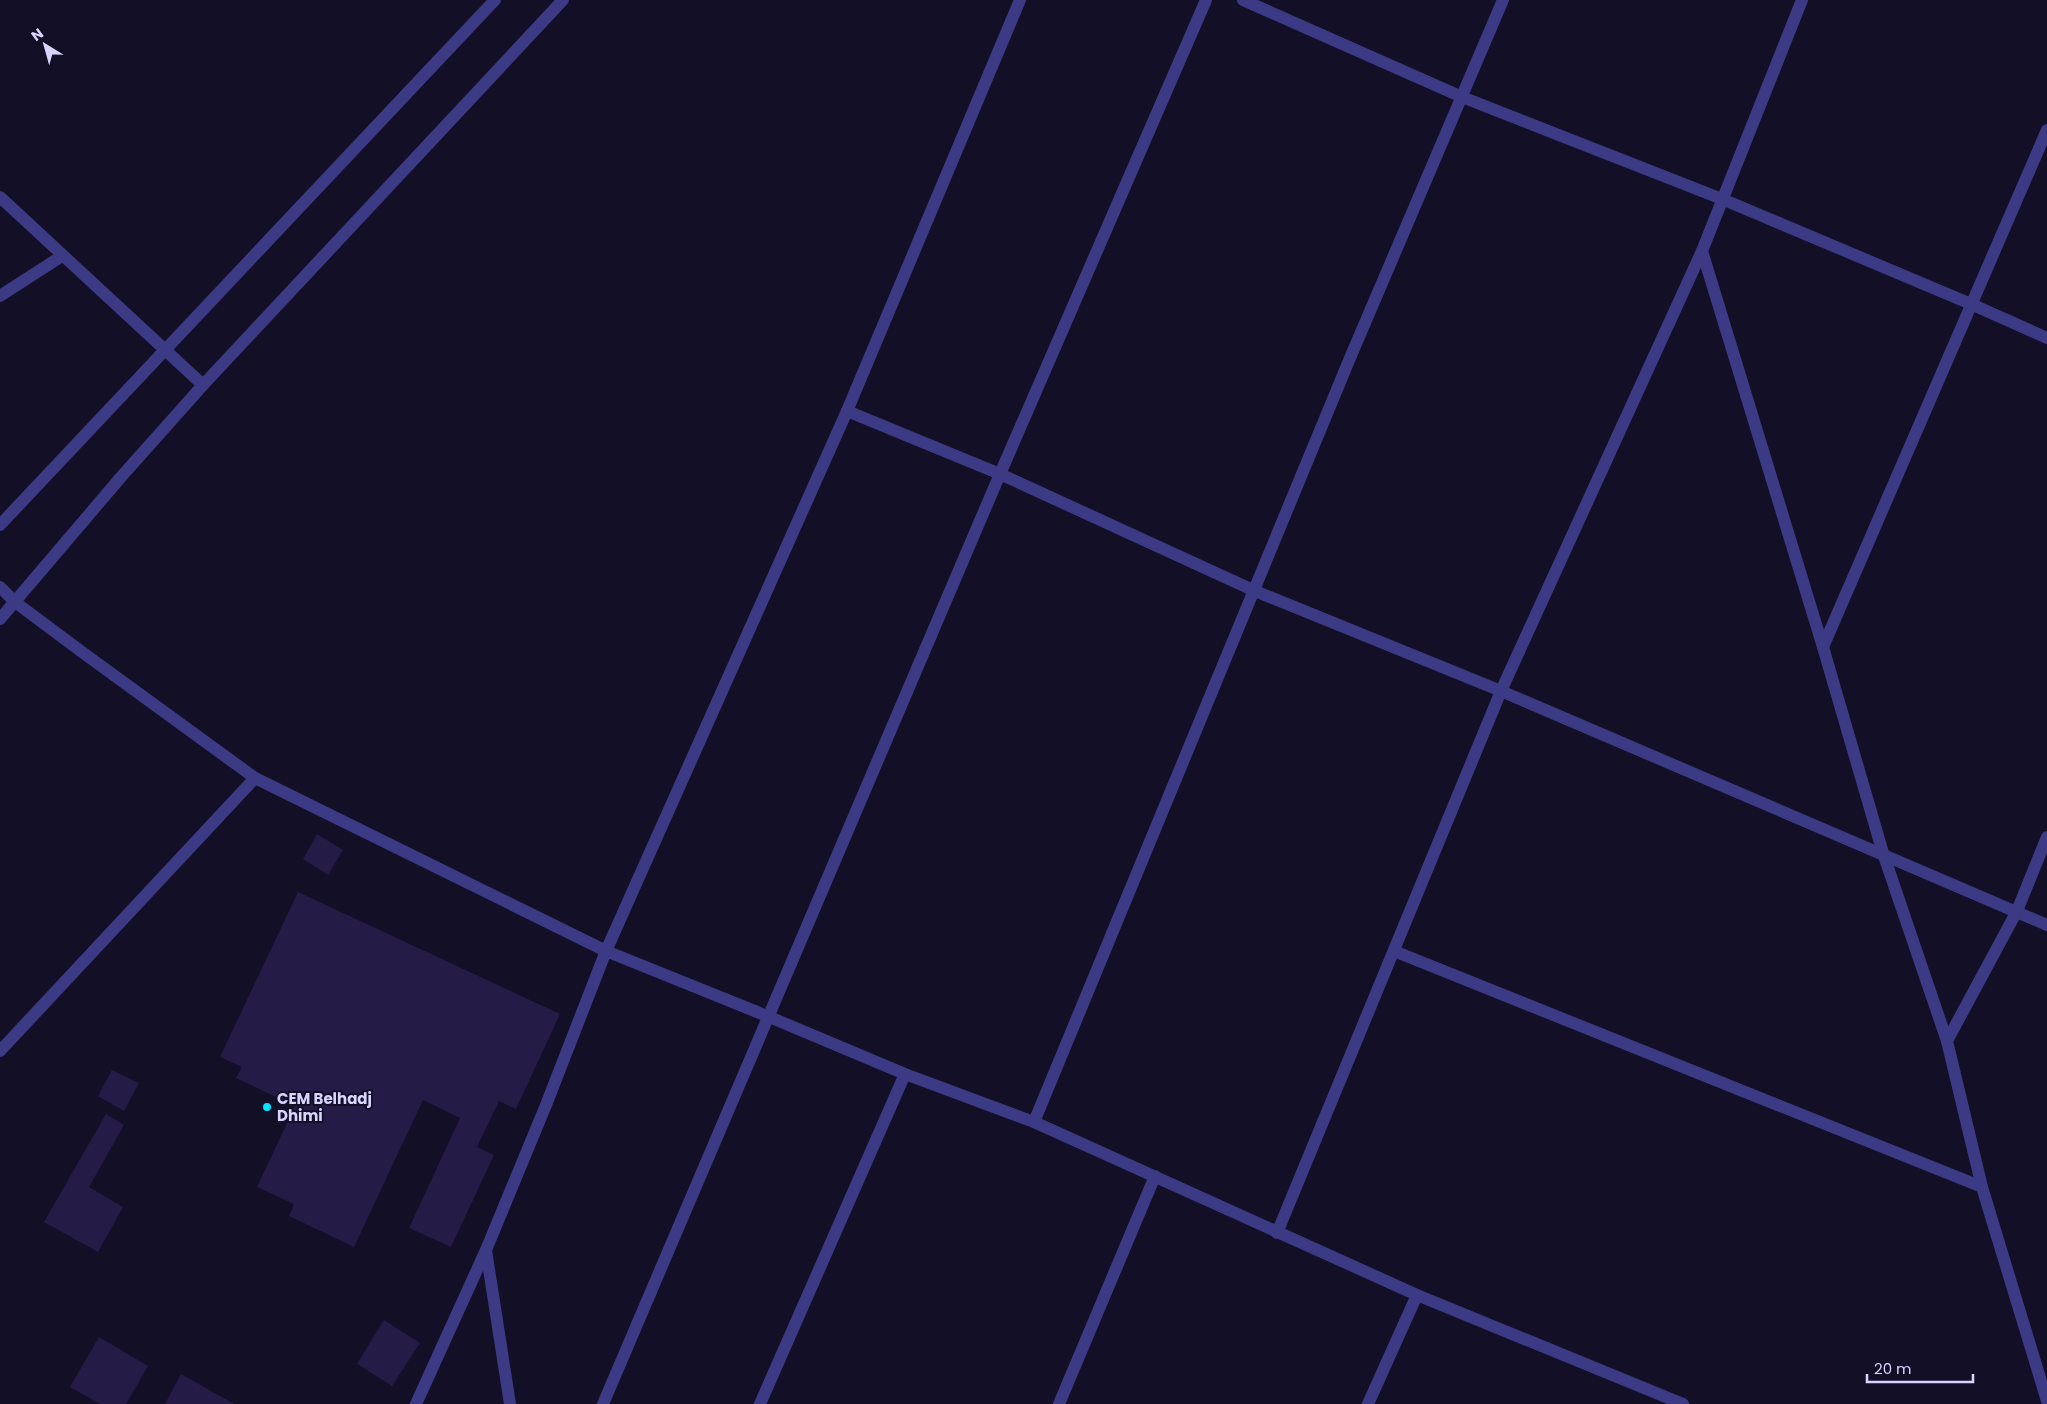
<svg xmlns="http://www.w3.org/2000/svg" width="2047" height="1404" font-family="Poppins,sans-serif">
	<rect width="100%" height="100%" fill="#130f26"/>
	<g fill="#241b47">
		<polygon points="317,834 343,850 328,875 303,859"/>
		<polygon points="298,892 560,1014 516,1109 499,1101 477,1147 494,1155 451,1247 409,1228 460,1118 423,1100 354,1247 289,1216 294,1204 257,1187 295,1106 236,1078 242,1067 220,1057"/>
		<polygon points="112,1070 139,1083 124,1111 98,1096"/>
		<polygon points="106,1114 124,1125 89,1187 123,1207 98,1252 44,1222"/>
		<polygon points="384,1320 420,1343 392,1386 357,1364"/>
		<polygon points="99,1337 148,1366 126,1404 100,1404 70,1387"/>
		<polygon points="181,1374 234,1404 165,1404"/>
	</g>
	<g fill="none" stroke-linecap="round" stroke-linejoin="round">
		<g stroke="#3d3a85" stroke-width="12">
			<polyline points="1243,0 1462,97 1722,199 1971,304 2047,338"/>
			<polyline points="0,197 203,385"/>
			<polyline points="1702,251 1823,647 1883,853 1947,1041"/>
			<polyline points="0,296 62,256"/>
			<polyline points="847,411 1000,474 1206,0"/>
			<polyline points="0,587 15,602 82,652 255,778 606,951 847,411 1020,0"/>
			<polyline points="1823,647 2047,130"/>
			<polyline points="2047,837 2017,911 1947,1041 1982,1187 2047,1401"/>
			<polyline points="1394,951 1982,1187"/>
			<polyline points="0,1051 255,778"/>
			<polyline points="1034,1122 1350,358 1503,0"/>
			<polyline points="1277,1233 1501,691 1702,251 1802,0"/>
			<polyline points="486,1250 510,1404"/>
			<polyline points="603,1404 1000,474 1255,591 1501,691 2047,925"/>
			<polyline points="760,1404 905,1074"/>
			<polyline points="1059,1404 1155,1176"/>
			<polyline points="1368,1404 1417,1295"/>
		</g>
		<g stroke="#3d3a85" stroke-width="12">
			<polyline points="0,525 495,0"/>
			<polyline points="0,619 121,477 203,385 563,0"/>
			<polyline points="416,1404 486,1250 546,1105 606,951 767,1016 905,1074 1034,1122 1417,1295 1683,1404"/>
		</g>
	</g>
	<circle fill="#00e5ff" stroke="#130f26" stroke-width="2" cx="267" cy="1107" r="5"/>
	<g text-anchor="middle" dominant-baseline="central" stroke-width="4" stroke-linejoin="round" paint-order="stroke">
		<g font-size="15" font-weight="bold" fill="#d9d4ff" stroke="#130f26" text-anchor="start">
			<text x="277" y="1098">CEM Belhadj<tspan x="277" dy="17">Dhimi</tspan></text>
		</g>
	</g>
	<g transform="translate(45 45) rotate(323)" stroke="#130f26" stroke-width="4" paint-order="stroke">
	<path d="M0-4L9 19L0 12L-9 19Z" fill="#d9d4ff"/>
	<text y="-8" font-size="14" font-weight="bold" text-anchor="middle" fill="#d9d4ff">N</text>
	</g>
	<path d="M1867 1374v8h106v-8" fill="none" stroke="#d9d4ff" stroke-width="2.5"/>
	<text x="1874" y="1374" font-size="15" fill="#d9d4ff" stroke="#130f26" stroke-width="4" paint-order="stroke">20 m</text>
</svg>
